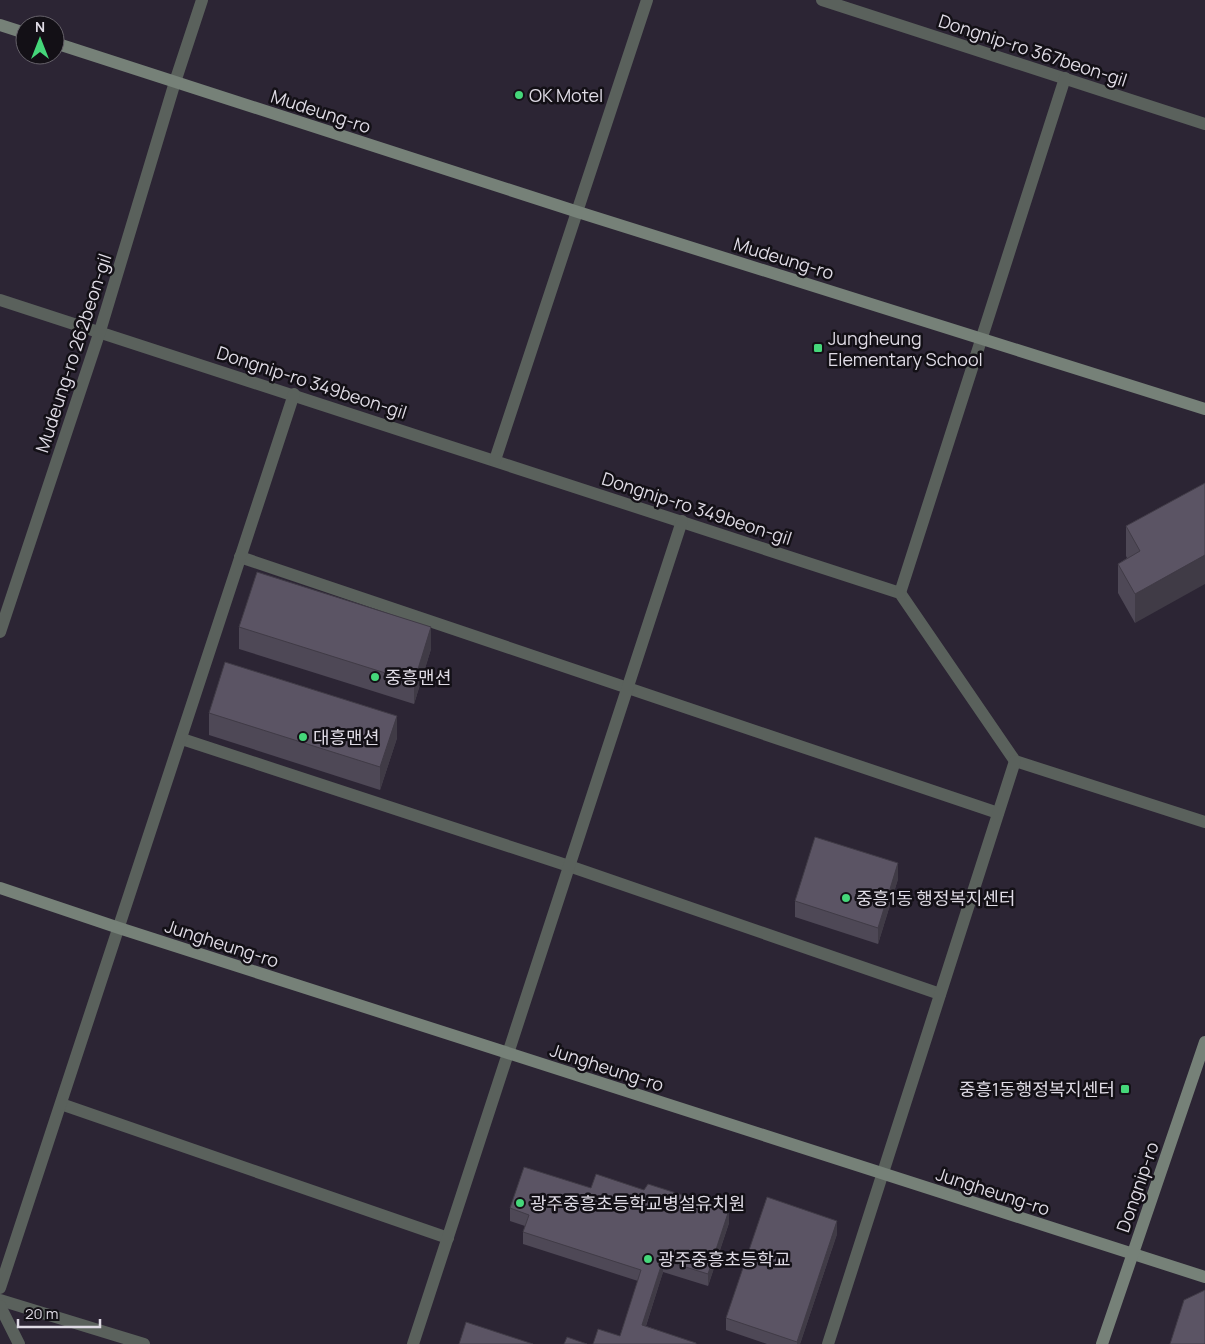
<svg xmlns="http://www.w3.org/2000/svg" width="1205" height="1344" font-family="Manrope,'Noto Sans KR',sans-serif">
	<rect width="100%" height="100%" fill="#2c2534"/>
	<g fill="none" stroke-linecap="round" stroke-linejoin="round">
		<g stroke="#5a615c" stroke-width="12">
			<polyline points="822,0 1205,124"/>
			<polyline points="0,300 900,593 1015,761 1205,822"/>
			<polyline points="495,460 647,0"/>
			<polyline points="240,557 998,813"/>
			<polyline points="900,593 1065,78"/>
			<polyline points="0,632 100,331 175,82 202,0"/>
			<polyline points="182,739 569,866 940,994"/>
			<polyline points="61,1104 448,1238"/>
			<polyline points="0,1288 294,394"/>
			<polyline points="0,1300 144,1344"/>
			<polyline points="0,1306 19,1344"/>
			<polyline points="413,1344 682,521"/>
			<polyline points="828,1344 1015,761"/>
		</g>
		<g stroke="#768178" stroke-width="12">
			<polyline points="0,25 25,33"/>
			<polyline points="55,43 578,212 1205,409"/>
			<polyline points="0,888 119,928 1205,1277"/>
			<polyline points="1102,1344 1205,1042"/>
		</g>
	</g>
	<g fill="#4e4856">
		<polygon points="1205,483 1135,623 1118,593 1118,564 1127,558 1126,556 1126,526"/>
		<polygon points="239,627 431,649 414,704 239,649"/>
		<polygon points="209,713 397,738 380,790 209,735"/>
		<polygon points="898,879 878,944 795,917 795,901"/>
		<polygon points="591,1188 729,1223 708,1286 663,1272 646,1326 696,1344 620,1336 638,1281 523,1244 523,1232 525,1226 510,1221 510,1208"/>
		<polygon points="837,1234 800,1344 767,1344 726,1330 726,1318"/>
	</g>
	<g fill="#403b46">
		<polygon points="1205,555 1205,584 1135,623 1135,594"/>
		<polygon points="431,627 431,649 414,704 414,682"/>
		<polygon points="397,716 397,738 380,790 380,767"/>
		<polygon points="898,863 898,879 878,944 878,928"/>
		<polygon points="729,1210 729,1223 708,1286 708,1274"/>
		<polygon points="837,1221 837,1234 800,1344 797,1344 797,1342"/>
		<polygon points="663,1260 663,1272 642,1338 642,1325"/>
	</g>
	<g fill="#5b5464" stroke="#403b46">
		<polygon points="1205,483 1205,555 1135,594 1118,564 1140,551 1126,526"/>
		<polygon points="257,572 431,627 414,682 239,627"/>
		<polygon points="225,662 397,716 380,767 209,713"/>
		<polygon points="815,837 898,863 878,928 795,901"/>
		<polygon points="524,1167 591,1188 596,1174 644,1190 648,1184 729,1210 708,1274 663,1260 642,1325 696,1343 696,1344 593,1344 598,1329 620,1336 641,1270 523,1232 529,1215 510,1208"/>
		<polygon points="767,1197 837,1221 797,1342 726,1318"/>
		<polygon points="1205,1290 1205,1344 1170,1344 1184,1300"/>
		<polygon points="466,1322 533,1344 459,1344"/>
		<polygon points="567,1337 587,1344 564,1344"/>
	</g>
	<g fill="#45d77a" stroke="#131016" stroke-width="2">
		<circle cx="519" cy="95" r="5"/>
		<rect x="813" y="343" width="10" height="10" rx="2.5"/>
		<circle cx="375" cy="677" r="5"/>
		<circle cx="303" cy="737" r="5"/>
		<circle cx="846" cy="898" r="5"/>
		<rect x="1120" y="1084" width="10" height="10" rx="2.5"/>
		<circle cx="520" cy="1203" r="5"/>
		<circle cx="648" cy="1259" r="5"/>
	</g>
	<g text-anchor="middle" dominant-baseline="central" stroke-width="5" stroke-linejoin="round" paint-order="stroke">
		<g font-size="18" fill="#dfdbe5" stroke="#131016">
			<text transform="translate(1033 50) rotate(18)">Dongnip-ro 367beon-gil</text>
			<text transform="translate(321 111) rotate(18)">Mudeung-ro</text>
			<text transform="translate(784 258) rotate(17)">Mudeung-ro</text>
			<text transform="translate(73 353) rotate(-72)">Mudeung-ro 262beon-gil</text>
			<text transform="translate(312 382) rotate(18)">Dongnip-ro 349beon-gil</text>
			<text transform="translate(697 508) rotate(18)">Dongnip-ro 349beon-gil</text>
			<text transform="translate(222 943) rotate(18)">Jungheung-ro</text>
			<text transform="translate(607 1067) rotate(18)">Jungheung-ro</text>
			<text transform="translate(1137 1187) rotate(-71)">Dongnip-ro</text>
			<text transform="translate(993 1191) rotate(18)">Jungheung-ro</text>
		</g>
		<g font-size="18" fill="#dfdbe5" stroke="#131016" text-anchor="start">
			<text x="529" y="95">OK Motel</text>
			<text x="828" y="338">Jungheung<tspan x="828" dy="21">Elementary School</tspan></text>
			<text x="385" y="677">중흥맨션</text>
			<text x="313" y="737">대흥맨션</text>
			<text x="856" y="898">중흥1동 행정복지센터</text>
			<text x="1115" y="1089" text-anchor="end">중흥1동행정복지센터</text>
			<text x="530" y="1203">광주중흥초등학교병설유치원</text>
			<text x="658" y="1259">광주중흥초등학교</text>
		</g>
	</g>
	<g transform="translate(40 40)"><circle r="24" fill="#131016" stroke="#656169"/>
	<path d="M0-4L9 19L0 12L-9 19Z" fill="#45d77a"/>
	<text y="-8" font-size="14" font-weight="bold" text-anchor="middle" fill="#dfdbe5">N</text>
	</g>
	<path d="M18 1319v8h82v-8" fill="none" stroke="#dfdbe5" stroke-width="2.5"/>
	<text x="25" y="1319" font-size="15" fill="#dfdbe5" stroke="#131016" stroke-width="4" paint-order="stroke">20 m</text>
</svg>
